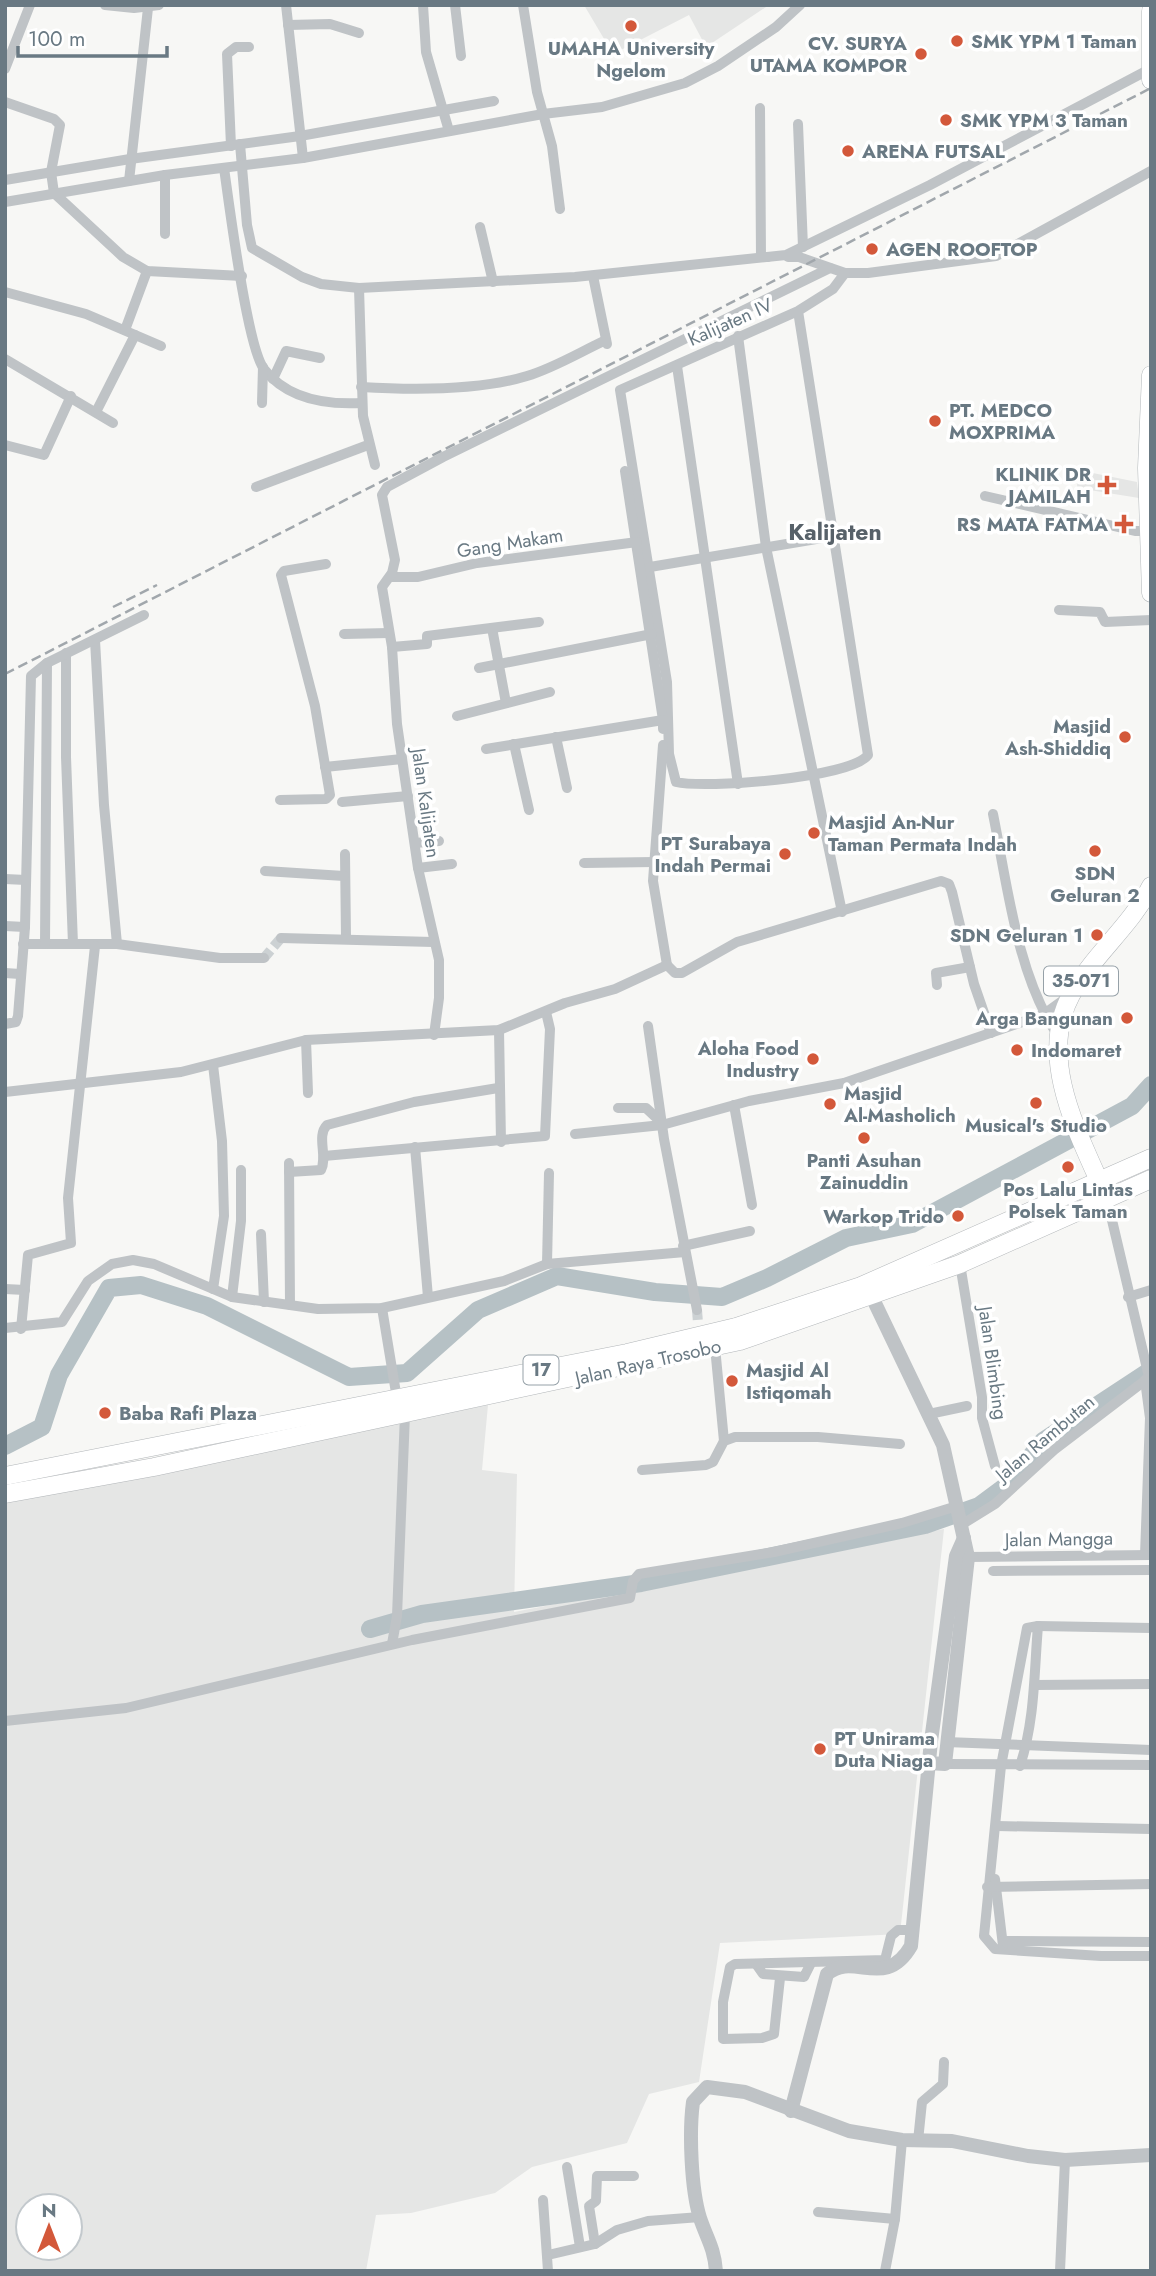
<svg xmlns="http://www.w3.org/2000/svg" width="1156" height="2276" font-family="Jost,sans-serif">
	<rect width="100%" height="100%" fill="#f7f7f5"/>
	<g fill="#e5e6e5" fill-rule="evenodd">
		<polygon points="584,5 769,5 706,47 689,15 613,54"/>
		<polygon points="1078,470 1137,482 1139,498 1077,488"/>
		<path d="M488,1405L482,1470L517,1474L514,1612L944,1529L900,1934L720,1943L699,2082L649,2094L627,2143L532,2167L495,2193L411,2213L376,2215L366,2271H5V1502ZM28,2206H70V2248H28Z"/>
	</g>
	<g fill="none" stroke-linecap="round" stroke-linejoin="round">
		<g stroke="#b6c1c5" stroke-width="18">
			<polyline points="5,1446 42,1427 59,1375 109,1288 141,1285 207,1306 349,1377 407,1373 478,1310 557,1276 655,1292 722,1297 767,1278 846,1238 912,1224 1132,1106 1151,1085"/>
			<polyline points="370,1629 422,1614 641,1583 925,1525 979,1506 1010,1483 1043,1441 1151,1370"/>
		</g>
		<g stroke="#ccd1d3" stroke-width="10" stroke-dasharray="10 5" stroke-linecap="butt">
			<polyline points="264,958 281,938"/>
			<polyline points="697,1310 698,1323"/>
		</g>
		<defs>
			<g id="primary">
				<polyline points="1151,11 1151,80"/>
				<polyline points="1151,375 1147,468 1151,593"/>
				<path d="M1107,1199C1081,1138 1036,1060 1071,995C1093,955 1131,926 1151,886"/>
			</g>
			<g id="trunk">
				<polyline points="5,1476 627,1353 736,1327 861,1286 1151,1158"/>
				<polyline points="5,1494 154,1467 740,1341 960,1264 1151,1179"/>
			</g>
		</defs>
		<use href="#primary" stroke="#b2b7ba" stroke-width="19"/>
		<use href="#trunk" stroke="#b2b6b9" stroke-width="19"/>
		<g stroke="#bfc3c6" stroke-width="10">
			<polyline points="105,5 134,8 159,5"/>
			<polyline points="286,5 303,158"/>
			<polyline points="423,5 426,52 449,131"/>
			<polyline points="455,5 461,56"/>
			<polyline points="523,5 537,92 552,146 560,209"/>
			<polyline points="288,25 330,24 359,33"/>
			<polyline points="5,69 30,5"/>
			<polyline points="5,102 54,119 60,125 51,172 54,193 123,257 147,271 242,276"/>
			<polyline points="760,108 761,257 768,257"/>
			<polyline points="798,124 803,247"/>
			<polyline points="240,144 247,225 252,248 302,277 321,284 359,288 575,277 786,255 930,185 1150,69"/>
			<polyline points="231,146 227,54 236,47 249,47"/>
			<path d="M224,168C229,203 247,347 264,369C287,399 326,405 362,403"/>
			<polyline points="5,180 130,159 300,136 494,101"/>
			<polyline points="129,181 148,8"/>
			<polyline points="5,202 165,175 303,158 543,114 602,107 685,83 718,66 776,27 800,5"/>
			<polyline points="480,227 493,282"/>
			<polyline points="165,234 165,175"/>
			<polyline points="788,257 799,257 845,273 868,273 996,256 1151,171"/>
			<polyline points="593,276 607,344"/>
			<polyline points="359,288 363,416 375,465"/>
			<polyline points="5,292 86,314 161,346"/>
			<path d="M798,311L868,755C851,778 705,789 676,782L669,754L667,682L620,390L798,311L833,289L845,273"/>
			<polyline points="125,330 147,271"/>
			<polyline points="738,336 766,547 842,912"/>
			<polyline points="5,359 113,423"/>
			<polyline points="677,366 738,784"/>
			<polyline points="273,379 286,351 320,358"/>
			<path d="M361,387C411,390 478,391 527,376C554,368 580,352 606,340"/>
			<polyline points="262,403 263,367"/>
			<polyline points="96,412 135,335"/>
			<polyline points="5,445 44,455 71,396"/>
			<polyline points="625,471 663,720"/>
			<polyline points="256,487 368,445"/>
			<polyline points="985,496 1135,531 1148,531"/>
			<polyline points="650,567 834,536"/>
			<polyline points="390,577 418,577 477,563 637,542"/>
			<polyline points="1059,610 1100,612 1105,622 1151,620"/>
			<polyline points="492,628 506,703"/>
			<polyline points="344,634 389,633"/>
			<polyline points="95,640 104,805 117,944"/>
			<polyline points="392,647 427,644 427,636 539,622"/>
			<polyline points="66,653 66,757 73,944"/>
			<polyline points="479,668 652,634"/>
			<polyline points="457,716 550,692"/>
			<polyline points="556,737 567,788"/>
			<polyline points="514,744 529,810"/>
			<polyline points="663,745 653,881 667,965"/>
			<polyline points="486,749 663,720 663,729"/>
			<polyline points="325,767 402,759"/>
			<polyline points="280,800 326,799 330,795 315,706 281,575 284,571 326,564"/>
			<polyline points="342,802 408,796"/>
			<path d="M993,814C1007,883 1017,975 1057,1034"/>
			<polyline points="415,843 439,841"/>
			<polyline points="345,854 346,938"/>
			<polyline points="584,863 654,862"/>
			<polyline points="418,868 452,864"/>
			<polyline points="265,871 344,876"/>
			<polyline points="5,879 26,880"/>
			<polyline points="5,926 25,927"/>
			<polyline points="281,938 433,942"/>
			<polyline points="23,944 117,944 220,958 264,958"/>
			<polyline points="45,944 47,663"/>
			<polyline points="5,973 20,974"/>
			<polyline points="937,985 936,973 970,967"/>
			<polyline points="5,1024 16,1022 18,1016 25,927 31,676 47,663 144,615"/>
			<polyline points="648,1026 664,1139 697,1310"/>
			<polyline points="499,1030 501,1142"/>
			<polyline points="434,1035 439,998 439,960 418,868 397,724 392,647 382,587 392,573 395,560 382,495 387,487 443,457 830,268"/>
			<polyline points="306,1040 308,1093"/>
			<polyline points="5,1092 181,1072 306,1040 499,1030 565,1003 615,989 667,965 675,973 682,973 737,942 941,881 949,884 952,892 974,984 991,1033"/>
			<polyline points="734,1105 752,1205"/>
			<polyline points="618,1108 646,1108 662,1123"/>
			<polyline points="575,1134 662,1125 749,1101 844,1083 1028,1020 1044,1014 1069,996"/>
			<polyline points="415,1147 428,1297"/>
			<polyline points="324,1156 545,1136 550,1029 546,1012"/>
			<polyline points="289,1163 290,1305"/>
			<path d="M289,1172L321,1170C328,1156 316,1136 327,1125L414,1102L498,1088"/>
			<polyline points="1107,1199 1149,1377"/>
			<polyline points="261,1234 264,1302"/>
			<polyline points="683,1246 750,1231"/>
			<polyline points="547,1264 549,1173"/>
			<polyline points="960,1264 982,1397 982,1418 995,1466"/>
			<polyline points="5,1289 25,1290"/>
			<polyline points="213,1289 224,1216 222,1141 213,1065"/>
			<polyline points="232,1297 241,1221 241,1170"/>
			<polyline points="1128,1297 1151,1290"/>
			<polyline points="382,1308 397,1399"/>
			<polyline points="5,1328 62,1322 88,1281 112,1264 133,1260 154,1264 232,1297 318,1309 382,1308 504,1281 547,1264 685,1252"/>
			<polyline points="21,1329 28,1255 71,1243 68,1198 95,946"/>
			<polyline points="715,1347 724,1441"/>
			<polyline points="929,1414 967,1406"/>
			<polyline points="642,1470 706,1465 713,1462 724,1441 735,1437 818,1437 900,1444"/>
			<polyline points="961,1525 995,1504 1054,1450 1151,1376"/>
			<polyline points="1145,1555 1150,1418 1145,1380"/>
			<polyline points="968,1557 1151,1555"/>
			<polyline points="993,1571 1151,1570"/>
			<polyline points="1038,1626 1151,1628"/>
			<polyline points="392,1644 397,1616 405,1414"/>
			<polyline points="1035,1685 1151,1684"/>
			<polyline points="5,1721 126,1708 412,1640 630,1598 633,1581 639,1574 774,1552 902,1523 957,1506"/>
			<polyline points="946,1742 1151,1750"/>
			<polyline points="945,1764 1151,1765"/>
			<path d="M1020,1766C1035,1720 1034,1673 1038,1626L1027,1628L1001,1766L984,1936L995,1949L1101,1956H1151"/>
			<polyline points="997,1826 1151,1829"/>
			<polyline points="995,1879 1003,1946"/>
			<polyline points="987,1887 1151,1884"/>
			<polyline points="1003,1941 1151,1942"/>
			<polyline points="756,1964 763,1974 804,1977 811,1963"/>
			<polyline points="780,1978 774,2034 762,2038 723,2039 723,2002 730,1967 735,1964 885,1960 891,1936 898,1930 913,1930"/>
			<polyline points="918,2141 922,2102 943,2084 944,2062"/>
			<polyline points="567,2167 580,2247"/>
			<polyline points="543,2200 548,2271"/>
			<polyline points="818,2212 895,2219"/>
			<polyline points="595,2244 589,2206 596,2201 597,2176 634,2176"/>
			<polyline points="548,2255 595,2244 617,2230 648,2221 700,2217"/>
			<polyline points="885,2271 895,2219 902,2140"/>
			<polyline points="1060,2271 1065,2160"/>
		</g>
		<g stroke="#bfc3c6" stroke-width="14">
			<polyline points="872,1297 943,1445 968,1557 945,1764 928,1763"/>
			<path d="M791,2111L827,1974C854,1951 885,1991 911,1946L931,1741L956,1556L964,1538"/>
			<path d="M716,2271C714,2247 707,2239 700,2218C691,2189 689,2132 693,2102L707,2087L745,2092L849,2131L902,2140L952,2141L1028,2156L1065,2160L1151,2155"/>
		</g>
		<use href="#primary" stroke="#fff" stroke-width="18"/>
		<use href="#trunk" stroke="#fff" stroke-width="18"/>
		<g stroke="#a1a7ac" stroke-width="2.5" stroke-dasharray="10 5" stroke-linecap="butt">
			<polyline points="113,607 157,585"/>
			<polyline points="5,674 1151,88"/>
		</g>
	</g>
	<g fill="#d3583a" stroke="#fff" stroke-width="2.5">
		<circle cx="631" cy="26" r="7"/>
		<circle cx="957" cy="41" r="7"/>
		<circle cx="921" cy="54" r="7"/>
		<circle cx="946" cy="120" r="7"/>
		<circle cx="848" cy="151" r="7"/>
		<circle cx="872" cy="249" r="7"/>
		<circle cx="935" cy="421" r="7"/>
		<path d="M1103.5 474.5h7v7h7v7h-7v7h-7v-7h-7v-7h7z"/>
		<path d="M1120.5 513.5h7v7h7v7h-7v7h-7v-7h-7v-7h7z"/>
		<circle cx="1125" cy="737" r="7"/>
		<circle cx="814" cy="833" r="7"/>
		<circle cx="1095" cy="851" r="7"/>
		<circle cx="785" cy="854" r="7"/>
		<circle cx="1097" cy="935" r="7"/>
		<circle cx="1127" cy="1018" r="7"/>
		<circle cx="1017" cy="1050" r="7"/>
		<circle cx="813" cy="1059" r="7"/>
		<circle cx="1036" cy="1103" r="7"/>
		<circle cx="830" cy="1104" r="7"/>
		<circle cx="864" cy="1138" r="7"/>
		<circle cx="1068" cy="1167" r="7"/>
		<circle cx="958" cy="1216" r="7"/>
		<circle cx="732" cy="1381" r="7"/>
		<circle cx="105" cy="1413" r="7"/>
		<circle cx="820" cy="1749" r="7"/>
	</g>
	<g text-anchor="middle" dominant-baseline="central" stroke-width="7" stroke-linejoin="round" paint-order="stroke">
		<g fill="#fff" stroke="#96a1a8" stroke-width="2">
			<rect x="1044" y="966.5" width="74" height="29" rx="5"/>
			<rect x="523.5" y="1355.5" width="35" height="29" rx="5"/>
		</g>
		<g font-size="18" font-weight="bold" fill="#697983">
			<text x="1081" y="981">35-071</text>
			<text x="541" y="1370">17</text>
		</g>
		<g font-size="19" font-weight="bold" fill="#697983" stroke="#fff" text-anchor="start">
			<text x="971" y="41">SMK YPM 1 Taman</text>
			<text x="907" y="43" text-anchor="end">CV. SURYA<tspan x="907" dy="22">UTAMA KOMPOR</tspan></text>
			<text x="631" y="48" text-anchor="middle">UMAHA University<tspan x="631" dy="22">Ngelom</tspan></text>
			<text x="960" y="120">SMK YPM 3 Taman</text>
			<text x="862" y="151">ARENA FUTSAL</text>
			<text x="886" y="249">AGEN ROOFTOP</text>
			<text x="949" y="410">PT. MEDCO<tspan x="949" dy="22">MOXPRIMA</tspan></text>
			<text x="1091" y="474" text-anchor="end">KLINIK DR<tspan x="1091" dy="22">JAMILAH</tspan></text>
			<text x="1108" y="524" text-anchor="end">RS MATA FATMA</text>
			<text x="1111" y="726" text-anchor="end">Masjid<tspan x="1111" dy="22">Ash-Shiddiq</tspan></text>
			<text x="828" y="822">Masjid An-Nur<tspan x="828" dy="22">Taman Permata Indah</tspan></text>
			<text x="771" y="843" text-anchor="end">PT Surabaya<tspan x="771" dy="22">Indah Permai</tspan></text>
			<text x="1095" y="873" text-anchor="middle">SDN<tspan x="1095" dy="22">Geluran 2</tspan></text>
			<text x="1083" y="935" text-anchor="end">SDN Geluran 1</text>
			<text x="1113" y="1018" text-anchor="end">Arga Bangunan</text>
			<text x="799" y="1048" text-anchor="end">Aloha Food<tspan x="799" dy="22">Industry</tspan></text>
			<text x="1031" y="1050">Indomaret</text>
			<text x="844" y="1093">Masjid<tspan x="844" dy="22">Al-Masholich</tspan></text>
			<text x="1036" y="1125" text-anchor="middle">Musical's Studio</text>
			<text x="864" y="1160" text-anchor="middle">Panti Asuhan<tspan x="864" dy="22">Zainuddin</tspan></text>
			<text x="1068" y="1189" text-anchor="middle">Pos Lalu Lintas<tspan x="1068" dy="22">Polsek Taman</tspan></text>
			<text x="944" y="1216" text-anchor="end">Warkop Trido</text>
			<text x="746" y="1370">Masjid Al<tspan x="746" dy="22">Istiqomah</tspan></text>
			<text x="119" y="1413">Baba Rafi Plaza</text>
			<text x="834" y="1738">PT Unirama<tspan x="834" dy="22">Duta Niaga</tspan></text>
		</g>
		<g font-size="19" fill="#697983" stroke="#fff">
			<text transform="translate(730 322) rotate(-24)">Kalijaten IV</text>
			<text transform="translate(510 543) rotate(-9)">Gang Makam</text>
			<text transform="translate(426 803) rotate(82)">Jalan Kalijaten</text>
			<text transform="translate(648 1362) rotate(-13)">Jalan Raya Trosobo</text>
			<text transform="translate(993 1363) rotate(82)">Jalan Blimbing</text>
			<text transform="translate(1045 1438) rotate(-40)">Jalan Rambutan</text>
			<text transform="translate(1059 1539) rotate(-1)">Jalan Mangga</text>
		</g>
		<g font-size="23" font-weight="bold" fill="#576169" stroke="#fff">
			<text x="835" y="532">Kalijaten</text>
		</g>
	</g>
	<rect width="1156" height="2276" fill="none" stroke="#697983" stroke-width="14"/>
	<g transform="translate(49 2227)"><circle r="33" fill="#ffffff" stroke="#c3c9cd" stroke-width="2"/>
	<path d="M0-5L12 26L0 18L-12 26Z" fill="#d3583a"/>
	<text y="-10" font-size="19" font-weight="bold" text-anchor="middle" fill="#697983">N</text>
	</g>
	<path d="M18 46v10h149v-10" fill="none" stroke="#697983" stroke-width="3.5"/>
	<text x="28" y="46" font-size="21" fill="#697983" stroke="#ffffff" stroke-width="5" paint-order="stroke">100 m</text>
</svg>
